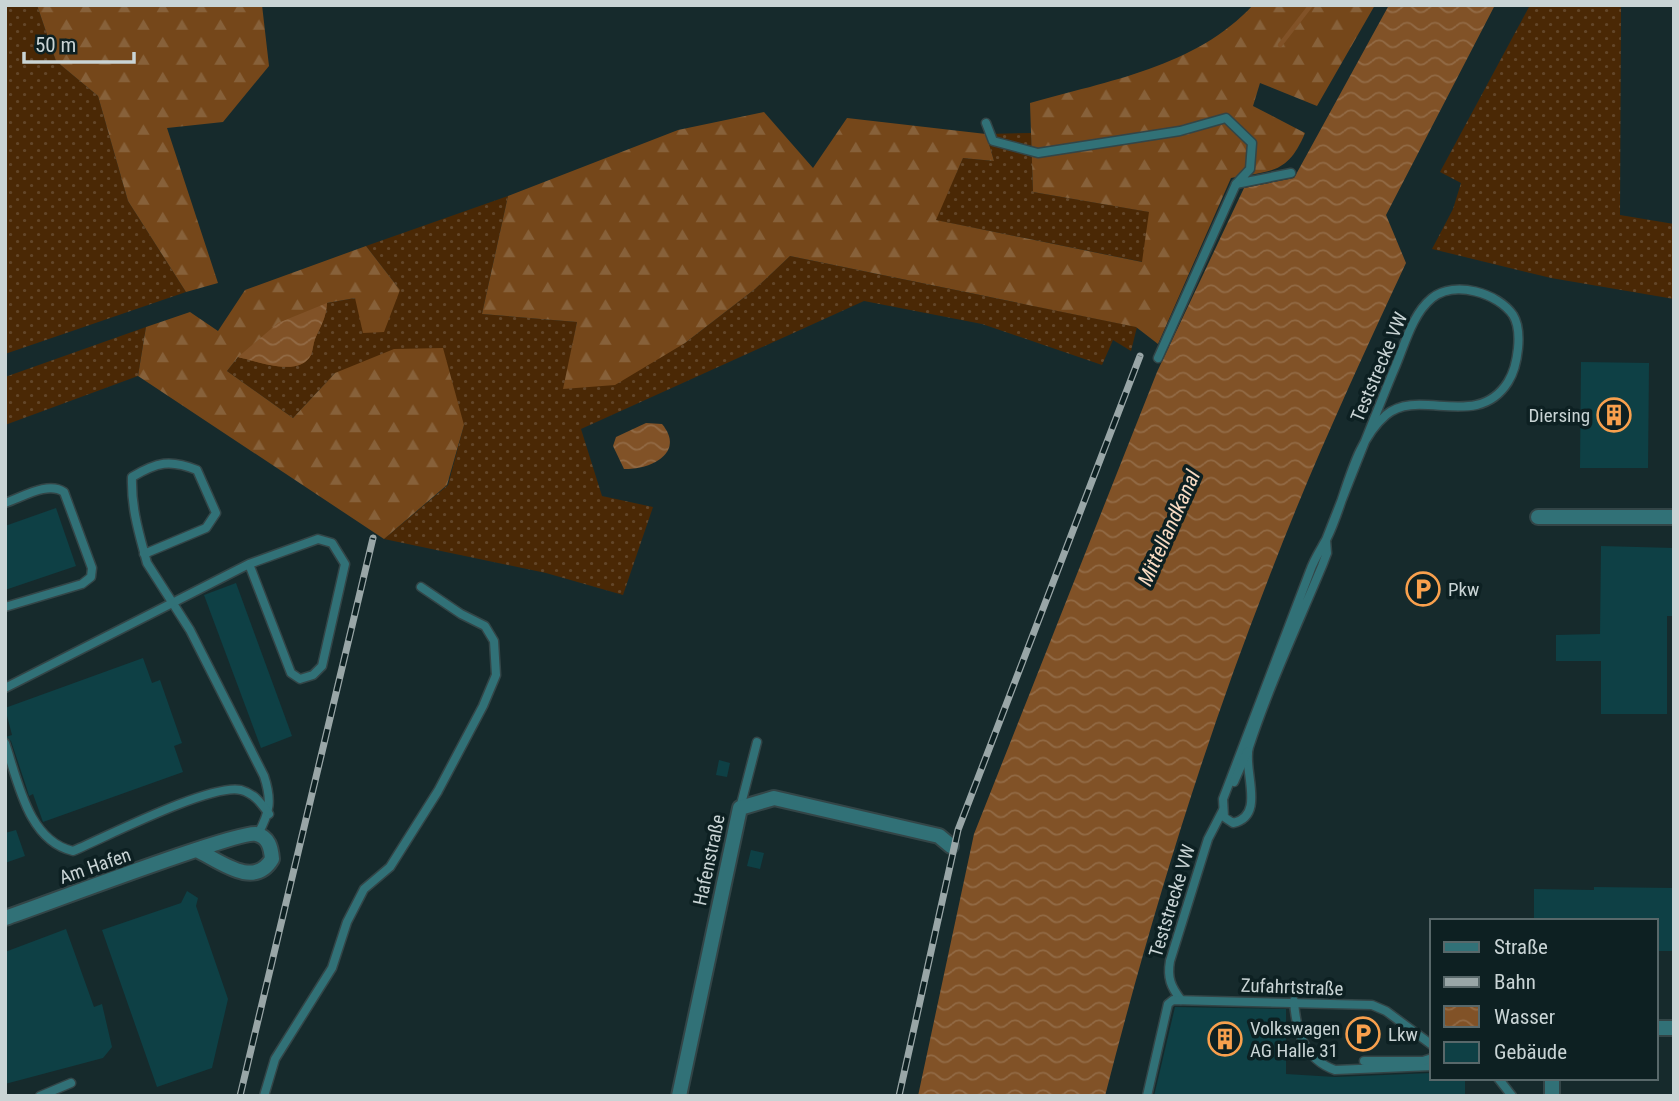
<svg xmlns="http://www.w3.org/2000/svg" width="1679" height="1101" font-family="'Roboto Condensed',sans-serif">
	<defs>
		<pattern id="grass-dots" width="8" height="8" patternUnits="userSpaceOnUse" patternTransform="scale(1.75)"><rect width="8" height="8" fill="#4a2805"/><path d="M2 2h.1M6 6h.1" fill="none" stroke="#634629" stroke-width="1.8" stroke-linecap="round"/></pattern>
		<pattern id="forest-firs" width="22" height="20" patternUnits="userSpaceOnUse" patternTransform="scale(1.75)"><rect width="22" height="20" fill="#75471a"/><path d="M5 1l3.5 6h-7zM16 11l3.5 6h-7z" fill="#87613a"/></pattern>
		<pattern id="water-waves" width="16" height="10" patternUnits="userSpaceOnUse" patternTransform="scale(1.75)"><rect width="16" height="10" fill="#815227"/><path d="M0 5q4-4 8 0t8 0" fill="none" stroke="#926a45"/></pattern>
	</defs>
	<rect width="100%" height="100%" fill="#162a2c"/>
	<g fill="url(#grass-dots)">
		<polygon points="5,5 37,5 56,61 98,96 128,201 186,292 5,354"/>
		<polygon points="1530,5 1621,5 1620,215 1674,224 1674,299 1551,278 1432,249 1453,209 1461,183 1440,172"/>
		<polygon points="1031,133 1033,192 1150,212 1143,262 935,220 963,158 994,161 986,134"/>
		<polygon points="508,196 482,314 577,322 564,389 685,343 755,289 790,256 1137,327 1131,351 1113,340 1102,365 982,324 864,301 581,429 602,496 653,507 623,595 546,573 384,539 448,485 464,425 335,373 293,418 227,371 238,357 327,303 400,290 366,246"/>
		<polygon points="146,327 138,376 5,425 5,377"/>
	</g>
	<g fill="url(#forest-firs)">
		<polygon points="37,5 262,5 269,66 223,122 167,128 218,283 186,292 128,201 98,96 56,61"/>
		<path d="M1253,5H1375L1317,106L1260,83L1253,106L1305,133C1288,174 1271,171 1231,178L1158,344L1136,327L790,256L755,289L685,343L615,385L563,389L577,322L482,314L508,196L678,130L764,112L813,168L847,118L986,134L994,161L963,158L936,220L1142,262L1149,212L1033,192L1030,103C1107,81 1196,67 1253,5Z"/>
		<path d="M366,246L400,290L384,332L363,333L355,298L327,303C326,318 321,325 315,339C313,344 313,350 311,355C299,378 257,361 238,357L227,371L293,418L335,373L394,349L443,348L464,425L447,485L384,539L138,376L146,327L190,312L218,331L245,290Z"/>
	</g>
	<g fill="url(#water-waves)">
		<path d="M1389,5H1495L1386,215L1406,263C1357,368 1309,472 1268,580C1202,748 1150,921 1105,1096H918L974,834L1157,372L1244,188L1294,178Z"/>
		<path d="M327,303C326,319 321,325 315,339C313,344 313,350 311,355C299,378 256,361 238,357L278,323Z"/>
		<path d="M646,423L662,424C686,453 650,470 624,469L613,446L616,437Z"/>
	</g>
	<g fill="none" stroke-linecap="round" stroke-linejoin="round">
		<polyline stroke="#815227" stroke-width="4.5" points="1280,45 1311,5"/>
	</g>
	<g fill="#0e4045">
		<polygon points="1581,362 1649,363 1648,468 1580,468"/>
		<polygon points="56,508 76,566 5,590 5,526"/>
		<polygon points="1601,546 1674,548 1674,616 1667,616 1667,714 1601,714 1601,661 1556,661 1556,635 1600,634"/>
		<polygon points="236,583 292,736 261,748 204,595"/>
		<polygon points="143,658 152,683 160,680 182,743 174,746 183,772 43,822 33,794 29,796 27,789 11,741 6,737 12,735 5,708"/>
		<polygon points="719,760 730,763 727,777 716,775"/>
		<polygon points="16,830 25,856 5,863 5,833"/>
		<polygon points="751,850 764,853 760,869 747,866"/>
		<polygon points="1594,887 1674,888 1674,951 1656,951 1656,921 1534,921 1534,889 1594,890"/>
		<polygon points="187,891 198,898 196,906 228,999 212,1068 157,1087 102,930 181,903"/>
		<polygon points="66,929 94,1007 102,1004 112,1047 103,1058 5,1084 5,952"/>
		<polygon points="1175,1007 1286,1009 1286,1074 1335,1077 1432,1073 1432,1078 1465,1078 1465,1096 1154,1096"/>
	</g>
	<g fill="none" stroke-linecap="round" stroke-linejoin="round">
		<defs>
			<g id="lane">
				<polyline points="986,123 993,141 1038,153 1180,131 1226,118 1252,143 1250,169 1236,184 1291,173"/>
				<polyline points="1158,358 1236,184"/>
				<path d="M5,503C23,497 48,481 64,492L92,568L91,577L82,584L5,607"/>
				<path d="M1326,540C1348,484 1370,428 1393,372C1404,348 1411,315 1432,298C1455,280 1498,293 1513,315C1523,331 1518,366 1508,382C1477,431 1419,387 1386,415C1352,444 1346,500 1327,538C1321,549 1314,559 1310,571L1223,799L1224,817L1233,823C1267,816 1242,769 1249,747C1269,686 1297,626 1322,566L1327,553L1326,540"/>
				<path d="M144,554L206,528L216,513L197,470C170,459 157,462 132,477C131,508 139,533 147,563L190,630L264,776C272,800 270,812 258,834"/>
				<polyline points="5,688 249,564 318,539 332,543 345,564 322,666 313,675 300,679 291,673 249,564"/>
				<path d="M5,743C18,781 28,841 73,851C106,837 211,783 241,790C255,794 261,803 269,814"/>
				<polyline points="1234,782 1247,752"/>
				<polyline points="740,808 757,742"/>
				<path d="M1181,1000C1171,987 1167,978 1170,961L1208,839L1223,810"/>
				<path d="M1294,1001C1296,1031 1304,1059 1335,1070L1432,1066"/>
				<polyline points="1364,1061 1423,1061 1432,1058"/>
				<polyline points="1498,1078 1512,1096"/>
				<polyline points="40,1096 71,1083"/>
				<polyline points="264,1096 275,1059 332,968 347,922 364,889 390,867 438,791 483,706 496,675 494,641 485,626 461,614 421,587"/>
				<polyline points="1147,1096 1168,1004 1173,1000 1372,1005 1386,1011 1432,1045"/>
			</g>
			<g id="street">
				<polyline points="1538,517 1674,517"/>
				<path d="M5,918C38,907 239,830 256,834C269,837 271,848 272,859C254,889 221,862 197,850"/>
				<polyline points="1656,1028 1674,1028"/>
				<polyline points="679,1096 740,808 774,798 939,836 951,846"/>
				<polyline points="1552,1096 1552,1078"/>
			</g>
		</defs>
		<use href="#lane" stroke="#334547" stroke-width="11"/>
		<use href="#street" stroke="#334547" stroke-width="18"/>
		<use href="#lane" stroke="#317177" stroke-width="8"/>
		<use href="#street" stroke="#317177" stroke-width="14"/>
		<defs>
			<g id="rail">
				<polyline points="240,1096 373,538"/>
				<polyline points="899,1096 958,830 1140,356"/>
			</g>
		</defs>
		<use href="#rail" stroke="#99a6a7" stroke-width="7"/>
		<use href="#rail" stroke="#0d2022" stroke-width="4.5" stroke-dasharray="13" stroke-linecap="butt"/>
	</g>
	<defs>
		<symbol id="building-ring" viewBox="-11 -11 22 22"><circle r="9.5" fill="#0d2022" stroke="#f9a04d" stroke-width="1.5"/><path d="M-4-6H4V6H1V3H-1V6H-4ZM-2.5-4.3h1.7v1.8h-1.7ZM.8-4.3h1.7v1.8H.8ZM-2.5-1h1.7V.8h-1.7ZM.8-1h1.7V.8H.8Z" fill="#f9a04d"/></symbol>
		<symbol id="parking-ring" viewBox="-11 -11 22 22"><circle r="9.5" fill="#0d2022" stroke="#f9a04d" stroke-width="1.5"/><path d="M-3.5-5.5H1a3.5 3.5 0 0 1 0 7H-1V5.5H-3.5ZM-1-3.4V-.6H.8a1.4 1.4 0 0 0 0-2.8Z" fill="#f9a04d"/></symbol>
	</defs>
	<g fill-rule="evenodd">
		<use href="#building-ring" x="1595" y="396" width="38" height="38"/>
		<use href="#parking-ring" x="1404" y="570" width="38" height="38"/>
		<use href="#parking-ring" x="1344" y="1015" width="38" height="38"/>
		<use href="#building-ring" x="1206" y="1020" width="38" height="38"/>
	</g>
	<g text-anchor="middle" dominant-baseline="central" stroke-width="7" stroke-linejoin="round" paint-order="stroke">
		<g font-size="19" fill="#c9d4d5" stroke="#0d2022">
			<text transform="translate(1379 367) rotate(-67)">Teststrecke VW</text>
			<text transform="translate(709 860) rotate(-78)">Hafenstraße</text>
			<text transform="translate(95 866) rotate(-19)">Am Hafen</text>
			<text transform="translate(1172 901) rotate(-73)">Teststrecke VW</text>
			<text transform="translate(1292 987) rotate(2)">Zufahrtstraße</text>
		</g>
		<g font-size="19" fill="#c9d4d5" stroke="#0d2022" text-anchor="start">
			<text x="1590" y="415" text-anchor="end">Diersing</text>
			<text x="1448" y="589">Pkw</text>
			<text x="1250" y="1028">Volkswagen<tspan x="1250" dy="22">AG Halle 31</tspan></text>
			<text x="1388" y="1034">Lkw</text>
		</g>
		<g font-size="21" font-style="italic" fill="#f9dbc3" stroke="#0d2022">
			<text transform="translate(1169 528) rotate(-66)">Mittellandkanal</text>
		</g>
	</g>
	<rect width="1679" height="1101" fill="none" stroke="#c9d4d5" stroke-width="14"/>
	<rect x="1430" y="919" width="228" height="161" fill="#0d2022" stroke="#58686a" stroke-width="2"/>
	<rect x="1444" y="942" width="35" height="10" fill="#317177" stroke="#58686a" stroke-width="2"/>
	<text x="1494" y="954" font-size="21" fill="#c9d4d5">Straße</text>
	<rect x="1444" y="977" width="35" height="10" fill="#99a6a7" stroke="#58686a" stroke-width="2"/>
	<text x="1494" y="989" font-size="21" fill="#c9d4d5">Bahn</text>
	<rect x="1444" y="1006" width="35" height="21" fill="url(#water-waves)" stroke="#58686a" stroke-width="2"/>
	<text x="1494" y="1024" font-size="21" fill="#c9d4d5">Wasser</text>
	<rect x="1444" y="1042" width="35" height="21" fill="#0e4045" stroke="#58686a" stroke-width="2"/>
	<text x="1494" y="1059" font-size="21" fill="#c9d4d5">Gebäude</text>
	<path d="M24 52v10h110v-10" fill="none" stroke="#c9d4d5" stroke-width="3.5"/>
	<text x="35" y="52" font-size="21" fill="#c9d4d5" stroke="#0d2022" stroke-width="5" paint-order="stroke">50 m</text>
</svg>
